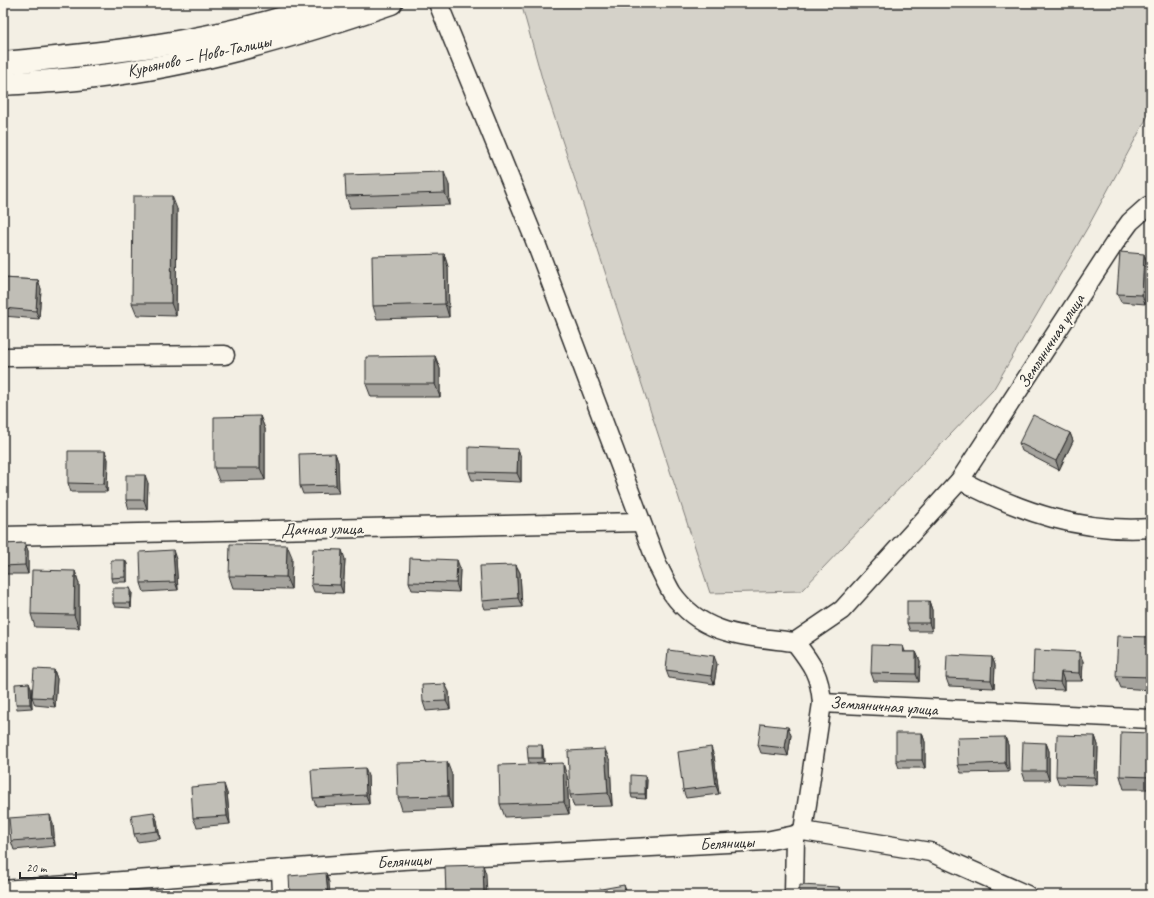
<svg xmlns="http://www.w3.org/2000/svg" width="1154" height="898" font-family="Caveat,sans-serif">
	<rect width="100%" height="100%" fill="#f3efe4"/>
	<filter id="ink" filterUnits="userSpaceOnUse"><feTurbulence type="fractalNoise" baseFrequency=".025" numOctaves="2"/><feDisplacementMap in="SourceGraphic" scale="8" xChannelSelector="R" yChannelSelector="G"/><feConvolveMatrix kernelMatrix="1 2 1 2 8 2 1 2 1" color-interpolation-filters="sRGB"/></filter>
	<g filter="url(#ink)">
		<polygon fill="#d5d2c9" stroke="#807e7a" points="521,3 1151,3 1151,110 1089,225 993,390 801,591 710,593 543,82"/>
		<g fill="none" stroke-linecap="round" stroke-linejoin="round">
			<defs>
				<g id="minor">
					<path d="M438,3L534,238L658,566C663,575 667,585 672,593C703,637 748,636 795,642"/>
					<polyline points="3,357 225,355"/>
					<path d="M960,480C1020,512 1082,533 1151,528"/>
					<polyline points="3,536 641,522"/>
					<polyline points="795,642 842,610 960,480 1114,244 1130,222 1148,206"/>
					<polyline points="822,703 1151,719"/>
					<polyline points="803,831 930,852 1027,895"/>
					<polyline points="281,869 282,895"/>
					<path d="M3,890L403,860L766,841L795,835L803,831L822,703C820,675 812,664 795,642"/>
					<polyline points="794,895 795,835"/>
				</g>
				<g id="major">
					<path d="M3,63C113,53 225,41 329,3"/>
					<path d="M3,84C33,82 64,81 94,77C195,65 295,36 391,3"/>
				</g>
			</defs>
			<use href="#minor" stroke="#2b2b2b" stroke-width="21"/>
			<use href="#major" stroke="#2b2b2b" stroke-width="25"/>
			<use href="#minor" stroke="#fbf7ec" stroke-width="18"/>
			<use href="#major" stroke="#fbf7ec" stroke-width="22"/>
		</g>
		<g fill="#a5a39d" stroke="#2b2b2b">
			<polygon points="449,185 450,205 350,208 346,196"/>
			<polygon points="177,209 176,316 137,315 132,303"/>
			<polygon points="444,254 448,267 449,317 377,319 373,306"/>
			<polygon points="1144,254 1147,262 1145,304 1121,302 1117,294"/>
			<polygon points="3,278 38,280 41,289 39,319 3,316"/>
			<polygon points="435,356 440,369 440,397 371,397 366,384"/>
			<polygon points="260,416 265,429 265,480 219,481 214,468"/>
			<polygon points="1070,433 1073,441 1059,470 1022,451 1019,443"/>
			<polygon points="518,449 521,458 521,482 472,480 469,472"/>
			<polygon points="335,453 338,462 339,493 303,494 300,486"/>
			<polygon points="108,459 107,492 71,492 68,483"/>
			<polygon points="148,483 147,509 129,509 126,500"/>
			<polygon points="25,543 28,551 28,574 3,574 3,544"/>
			<polygon points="292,557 291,589 233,588 229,576"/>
			<polygon points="176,559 178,590 144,592 141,583"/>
			<polygon points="345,559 343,593 314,592 311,584"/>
			<polygon points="125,560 127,564 127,582 112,582 111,578"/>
			<polygon points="516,565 520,573 522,607 485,609 482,601"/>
			<polygon points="460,568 459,592 412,590 409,582"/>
			<polygon points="75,571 79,584 79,628 35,627 31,614"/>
			<polygon points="132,592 131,608 115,607 113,603"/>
			<polygon points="929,601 932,610 932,631 910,631 907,623"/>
			<polygon points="1151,637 1151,690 1121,688 1116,676"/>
			<polygon points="905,652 916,652 920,661 919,682 874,681 871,673"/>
			<polygon points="992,657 995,665 994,688 949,686 946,678"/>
			<polygon points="1083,661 1082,681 1064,681 1064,690 1036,689 1033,680"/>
			<polygon points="717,664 714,684 669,678 666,670"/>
			<polygon points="54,670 57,679 55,707 35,705 32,697"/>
			<polygon points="445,684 449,692 450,709 426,711 423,702"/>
			<polygon points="31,688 32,708 17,709 16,704"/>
			<polygon points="922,733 925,742 925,768 899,768 896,760"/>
			<polygon points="1151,733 1151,789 1124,789 1120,776"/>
			<polygon points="791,735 788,756 761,753 758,745"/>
			<polygon points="1095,736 1098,745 1097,785 1059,784 1056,776"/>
			<polygon points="1005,737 1008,745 1009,772 961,773 958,765"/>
			<polygon points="1046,743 1049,751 1049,780 1025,780 1022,771"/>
			<polygon points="543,749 544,762 529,763 528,758"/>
			<polygon points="714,756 719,794 686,798 683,790"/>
			<polygon points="610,761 612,806 574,807 570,795"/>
			<polygon points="452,775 452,808 402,810 398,797"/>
			<polygon points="368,776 369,804 316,806 313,798"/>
			<polygon points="567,776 569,814 505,817 500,804"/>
			<polygon points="645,776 647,780 646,799 632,798 631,794"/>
			<polygon points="227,793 230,824 197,827 193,818"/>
			<polygon points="157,820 160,839 137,842 134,834"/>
			<polygon points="53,823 55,846 14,850 11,841"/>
		</g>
		<g fill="#86857f" stroke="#2b2b2b">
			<polygon points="444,172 449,185 450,205 445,193"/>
			<polygon points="172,196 177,209 176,316 171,303"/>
			<polygon points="444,254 448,267 449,317 445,304"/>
			<polygon points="1144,254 1147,262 1145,304 1142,295"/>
			<polygon points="38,280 41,289 39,319 36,311"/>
			<polygon points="435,356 440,369 440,397 435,384"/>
			<polygon points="260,416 265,429 265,480 260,468"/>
			<polygon points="1070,433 1073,441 1059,470 1056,461"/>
			<polygon points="518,449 521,458 521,482 517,473"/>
			<polygon points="105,451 108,459 107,492 104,484"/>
			<polygon points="335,453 338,462 339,493 336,485"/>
			<polygon points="145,475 148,483 147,509 144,500"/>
			<polygon points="25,543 28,551 28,574 25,565"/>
			<polygon points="287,545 292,557 291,589 286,577"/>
			<polygon points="173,550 176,559 178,590 175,582"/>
			<polygon points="342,550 345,559 343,593 340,585"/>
			<polygon points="125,560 127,564 127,582 125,577"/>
			<polygon points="457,560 460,568 459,592 456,583"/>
			<polygon points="516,565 520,573 522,607 518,598"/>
			<polygon points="75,571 79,584 79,628 74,615"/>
			<polygon points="130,588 132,592 131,608 130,603"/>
			<polygon points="929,601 932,610 932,631 929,623"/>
			<polygon points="903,646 906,654 903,652"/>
			<polygon points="916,652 920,661 919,682 916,674"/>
			<polygon points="1079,652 1083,661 1082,681 1079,673"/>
			<polygon points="714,656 717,664 714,684 711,676"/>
			<polygon points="992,657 995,665 994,688 991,680"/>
			<polygon points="54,670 57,679 55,707 52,698"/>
			<polygon points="1061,672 1064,681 1064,690 1060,682"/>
			<polygon points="29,683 31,688 32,708 30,704"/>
			<polygon points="445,684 449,692 450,709 446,701"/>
			<polygon points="788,727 791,735 788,756 785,748"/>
			<polygon points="922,733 925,742 925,768 922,760"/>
			<polygon points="1095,736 1098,745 1097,785 1094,777"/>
			<polygon points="1005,737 1008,745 1009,772 1005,763"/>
			<polygon points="1046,743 1049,751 1049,780 1046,771"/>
			<polygon points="542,745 543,749 544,762 542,758"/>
			<polygon points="711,747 714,756 719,794 716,786"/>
			<polygon points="605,749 610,761 612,806 608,793"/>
			<polygon points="447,762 452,775 452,808 448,796"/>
			<polygon points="563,763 567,776 569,814 564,802"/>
			<polygon points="365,768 368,776 369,804 366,795"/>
			<polygon points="645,776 647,780 646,799 645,794"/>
			<polygon points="224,784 227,793 230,824 227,816"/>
			<polygon points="154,812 157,820 160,839 157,831"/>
			<polygon points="50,815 53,823 55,846 52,838"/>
			<polygon points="483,865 486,874 487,895 484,895"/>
			<polygon points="326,873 329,882 330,895 328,895"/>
			<polygon points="624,885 627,893 628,895 626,895"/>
			<polygon points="839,887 842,895 839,895"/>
		</g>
		<g fill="#c0beb6" stroke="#2b2b2b">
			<polygon points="444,172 445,193 346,196 345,175"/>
			<polygon points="133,196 172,196 171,303 132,303"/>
			<polygon points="1120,252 1144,254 1142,295 1117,294"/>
			<polygon points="444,254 445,304 373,306 372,256"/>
			<polygon points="3,278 38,280 36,311 3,308"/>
			<polygon points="435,356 435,384 366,384 366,357"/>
			<polygon points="1033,415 1070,433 1056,461 1019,443"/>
			<polygon points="260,416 260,468 214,468 214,417"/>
			<polygon points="469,447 518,449 517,473 469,472"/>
			<polygon points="68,451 105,451 104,484 68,483"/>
			<polygon points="335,453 336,485 300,486 299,454"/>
			<polygon points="126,475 145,475 144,500 126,500"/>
			<polygon points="25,543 25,565 3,566 3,544"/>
			<polygon points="230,544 287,545 286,577 229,576"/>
			<polygon points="313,549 342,550 340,585 311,584"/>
			<polygon points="173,550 175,582 141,583 140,552"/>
			<polygon points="410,558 457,560 456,583 409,582"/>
			<polygon points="111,560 125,560 125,577 111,578"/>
			<polygon points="516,565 518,598 482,601 480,566"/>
			<polygon points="32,570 75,571 74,615 31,614"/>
			<rect x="113" y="588" width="17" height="15"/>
			<rect x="907" y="601" width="22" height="22"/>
			<polygon points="1118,636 1151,637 1151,677 1116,676"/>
			<polygon points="872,645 903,646 903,652 916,652 916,674 871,673"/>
			<polygon points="668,650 714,656 711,676 666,670"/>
			<polygon points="1034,650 1079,652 1079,673 1061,672 1060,682 1033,680"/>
			<polygon points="947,655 992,657 991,680 946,678"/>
			<polygon points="34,669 54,670 52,698 32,697"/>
			<polygon points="29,683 30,704 16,704 15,684"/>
			<polygon points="445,684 446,701 423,702 422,685"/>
			<polygon points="761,724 788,727 785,748 758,745"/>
			<polygon points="1121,732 1151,733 1151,777 1120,776"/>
			<rect x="896" y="733" width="26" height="27"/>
			<polygon points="1057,735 1095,736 1094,777 1056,776"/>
			<polygon points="1005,737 1005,763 958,765 957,738"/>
			<polygon points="1023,742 1046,743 1046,771 1022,771"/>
			<polygon points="527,745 542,745 542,758 528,758"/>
			<polygon points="711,747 716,786 683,790 678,752"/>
			<polygon points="605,749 608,793 570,795 568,751"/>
			<polygon points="447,762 448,796 398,797 397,763"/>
			<polygon points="563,763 564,802 500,804 499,765"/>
			<polygon points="365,768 366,795 313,798 311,770"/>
			<polygon points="631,775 645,776 645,794 631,794"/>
			<polygon points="224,784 227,816 193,818 191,787"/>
			<polygon points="154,812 157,831 134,834 131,815"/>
			<polygon points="50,815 52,838 11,841 9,818"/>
			<polygon points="483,865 484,895 446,895 445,866"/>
			<polygon points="326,873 328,895 290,895 289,876"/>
			<polygon points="624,885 626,895 591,895 590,891"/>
			<polygon points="800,885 839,887 839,895 799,895"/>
			<polygon points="909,892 909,895 876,895 876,894"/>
		</g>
	</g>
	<g text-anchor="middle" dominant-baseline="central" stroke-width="4" stroke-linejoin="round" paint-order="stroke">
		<g font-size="17" fill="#2b2b2b" stroke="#fbf7ec">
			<text transform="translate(199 56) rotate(-12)">Курьяново — Ново-Талицы</text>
			<text transform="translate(1051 341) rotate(-57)">Земляничная улица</text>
			<text transform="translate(322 529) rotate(-1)">Дачная улица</text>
			<text transform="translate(884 706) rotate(4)">Земляничная улица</text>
			<text transform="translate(727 843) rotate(-3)">Беляницы</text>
			<text transform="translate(404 861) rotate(-4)">Беляницы</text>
		</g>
	</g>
	<rect width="1154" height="898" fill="none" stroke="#fbf7ec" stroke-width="16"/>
	<rect x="8" y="8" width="1138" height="882" fill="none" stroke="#2b2b2b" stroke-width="1.5" filter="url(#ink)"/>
	<path d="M20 872v6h56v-6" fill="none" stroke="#2b2b2b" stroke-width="2"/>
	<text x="26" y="872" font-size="12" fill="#2b2b2b" stroke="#fbf7ec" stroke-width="3" paint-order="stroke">20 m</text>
</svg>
